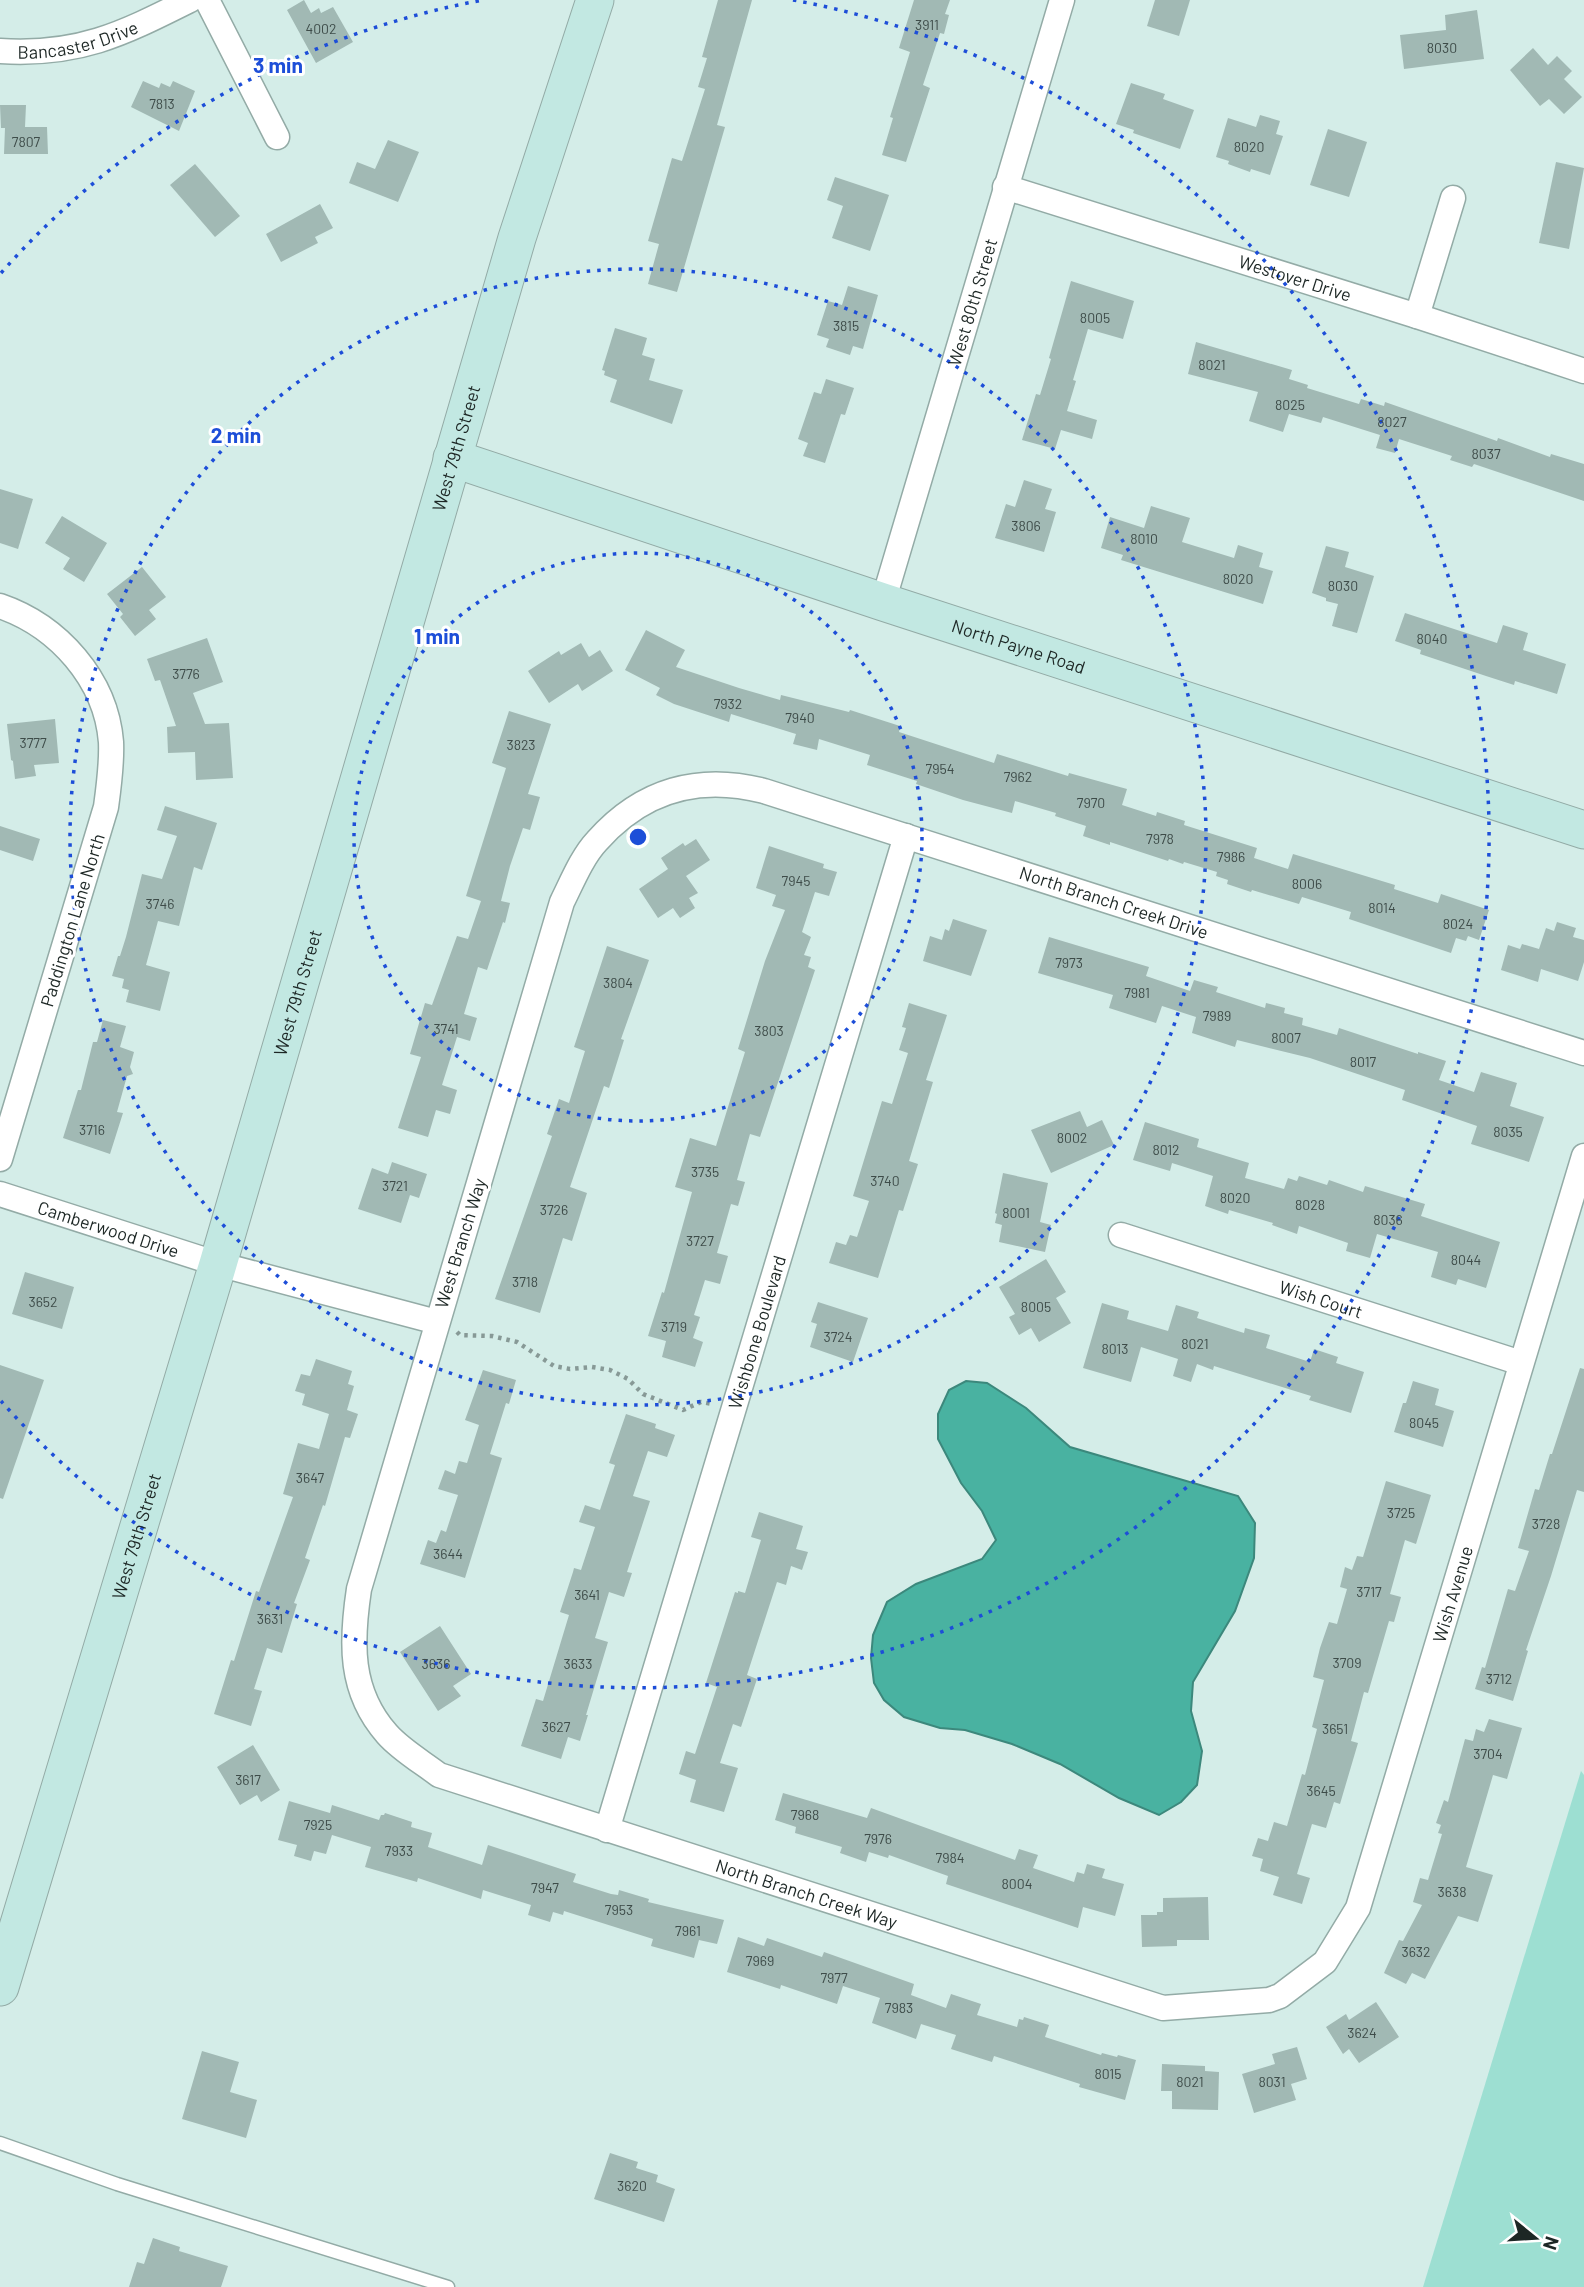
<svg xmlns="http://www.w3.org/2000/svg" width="1584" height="2287" font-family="Barlow,sans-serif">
	<rect width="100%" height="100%" fill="#d4ede8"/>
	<polygon fill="#9ddfd2" points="1581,1771 1584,1775 1584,2287 1423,2287"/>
	<polygon fill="#49b2a1" stroke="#3c887c" stroke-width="2" points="966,1381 987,1383 1026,1408 1070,1447 1238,1496 1255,1523 1254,1558 1235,1611 1193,1682 1191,1711 1202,1751 1197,1785 1181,1802 1159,1815 1119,1798 1060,1764 1012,1744 965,1730 940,1728 904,1717 884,1700 874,1683 871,1658 873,1635 887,1602 916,1584 982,1559 996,1540 982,1511 961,1483 938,1439 938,1414 949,1390"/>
	<g fill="#a1b9b4">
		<polygon points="304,0 311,13 319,8 321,13 333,7 353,42 316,63 287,10"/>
		<polygon points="718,0 752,0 717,125 725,127 677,292 648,284 659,244 648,241 672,158 682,161 705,89 698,87 707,58 702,57"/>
		<polygon points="914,0 950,0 945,14 949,15 944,34 940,33 923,85 930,88 906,162 882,155 893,118 890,117 910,52 899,48"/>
		<polygon points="1155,0 1190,0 1179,36 1147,26"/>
		<polygon points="1477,10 1484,59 1404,69 1400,35 1446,30 1445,15"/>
		<polygon points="1533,48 1548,65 1557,56 1572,71 1564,79 1582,97 1564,114 1549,99 1540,106 1510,70"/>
		<polygon points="143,81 159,88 161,83 170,87 173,81 195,91 179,131 131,107"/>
		<polygon points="1131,83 1165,94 1163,99 1194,110 1180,149 1133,133 1134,130 1116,124"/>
		<polygon points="0,105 26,105 25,127 47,127 48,154 4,154 5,128 1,128"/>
		<polygon points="1260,115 1280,121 1276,134 1283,136 1270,175 1251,169 1250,172 1228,164 1229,161 1216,157 1228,118 1256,127"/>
		<polygon points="1328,129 1367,142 1349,197 1310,185"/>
		<polygon points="388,140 419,152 398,202 349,183 357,162 375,169"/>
		<polygon points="1556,162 1584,168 1569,249 1539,243"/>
		<polygon points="195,164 240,216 215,237 170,185"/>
		<polygon points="835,177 889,195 870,251 832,238 843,206 827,200"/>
		<polygon points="320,204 333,228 315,237 318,243 281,262 266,234"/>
		<polygon points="1071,281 1134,301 1123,339 1088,329 1073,380 1076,381 1067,411 1097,420 1092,439 1061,430 1055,449 1022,440 1036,394 1040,395 1051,359 1049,358"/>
		<polygon points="848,286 878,295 863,349 853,346 850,355 826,347 829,339 817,335 828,301 842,305"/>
		<polygon points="615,328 647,338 642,355 655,359 649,380 683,390 672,424 610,402 617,380 604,375 605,371 602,370"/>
		<polygon points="1196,342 1292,370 1289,379 1308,385 1307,388 1359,404 1361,399 1384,406 1385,402 1497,441 1498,438 1550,457 1551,454 1584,464 1584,501 1474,464 1472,467 1450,460 1452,456 1399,439 1395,453 1376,448 1380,435 1323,417 1321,423 1289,414 1283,432 1249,421 1258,392 1188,374"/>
		<polygon points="826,379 854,388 845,415 841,414 825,463 803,456 808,443 798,439 814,392 821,394"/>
		<polygon points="1024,480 1052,489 1045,509 1056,512 1044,552 995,538 1006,504 1015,507"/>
		<polygon points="0,489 33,499 18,549 0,543"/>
		<polygon points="1151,506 1190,518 1182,542 1234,558 1238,545 1263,553 1259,567 1273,571 1263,604 1121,560 1123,555 1101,548 1110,517 1144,528"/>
		<polygon points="62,516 107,543 84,582 63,569 70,558 45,543"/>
		<polygon points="1326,546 1349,552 1345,567 1374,576 1357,633 1332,626 1338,604 1326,601 1326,598 1312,593"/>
		<polygon points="142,567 166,597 149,610 156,619 135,636 120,617 123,614 107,594"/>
		<polygon points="1405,613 1497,643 1503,625 1528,633 1523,650 1566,664 1557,694 1515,681 1514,685 1486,676 1420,654 1421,650 1395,641"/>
		<polygon points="646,630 685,650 676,667 739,688 780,700 781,695 849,712 850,710 900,726 899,732 994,763 997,754 1068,776 1069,773 1127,789 1122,805 1156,816 1157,812 1185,821 1184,825 1257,848 1254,858 1288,869 1293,854 1395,885 1394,889 1438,903 1441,894 1489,910 1479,940 1468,936 1466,941 1456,938 1451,953 1349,919 1351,912 1302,897 1299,904 1252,890 1251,892 1227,884 1228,880 1216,876 1217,872 1184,862 1183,864 1169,859 1168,861 1110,842 1110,845 1083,836 1086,826 1055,816 1056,813 1015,801 1012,813 963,800 916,784 917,781 867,765 870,755 819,739 817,750 793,744 796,734 731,714 729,722 674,704 656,695 660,688 625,670"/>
		<polygon points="207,638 223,682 193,693 205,724 229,723 233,778 196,780 195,752 168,753 167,727 176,726 160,680 155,681 147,659"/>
		<polygon points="581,643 589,657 600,650 613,671 582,691 578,684 549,703 528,671 559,651 561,655"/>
		<polygon points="509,711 551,724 528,794 540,797 530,830 523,828 510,866 501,901 510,903 505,923 503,922 487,970 478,967 464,1014 477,1018 470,1041 457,1037 442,1085 457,1090 450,1114 436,1110 428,1137 398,1128 421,1057 410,1054 425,1003 432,1005 457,936 468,939 481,901 466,896 506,768 492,763"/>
		<polygon points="55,719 59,763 34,765 36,776 15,779 13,761 11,760 7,724"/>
		<polygon points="165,806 217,823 202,870 194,867 179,926 158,921 146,965 170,972 160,1011 126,1002 129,990 122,988 124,979 112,976 118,956 120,956 126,937 142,874 162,879 177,836 157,830"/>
		<polygon points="0,826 40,839 33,861 0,850"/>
		<polygon points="696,839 710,860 686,876 698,893 689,898 695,908 680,918 673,908 658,918 639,889 668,869 661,858 683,843 685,846"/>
		<polygon points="769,846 824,864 823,868 837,872 829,896 815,892 802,932 811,937 804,955 811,957 808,967 815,970 760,1137 750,1134 737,1180 745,1182 738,1206 731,1204 717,1253 728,1256 720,1284 705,1280 694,1315 700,1317 693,1338 703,1342 695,1367 662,1357 666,1341 648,1336 662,1292 664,1293 692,1192 675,1187 690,1138 716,1146 745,1052 738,1049 765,961 785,910 772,906 776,895 756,888"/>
		<polygon points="953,919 987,930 971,976 923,961 930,936 942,940 945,929 949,931"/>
		<polygon points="1557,922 1576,928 1573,937 1584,940 1584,962 1578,981 1541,969 1538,982 1501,970 1508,945 1520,949 1522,944 1539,949 1546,928 1554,931"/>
		<polygon points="1049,937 1149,967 1146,976 1190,991 1194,980 1218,987 1216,992 1265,1008 1266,1003 1285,1008 1284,1013 1303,1018 1302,1025 1337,1035 1339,1028 1418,1054 1418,1052 1446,1061 1439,1080 1474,1092 1481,1072 1517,1083 1510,1106 1544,1117 1529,1162 1471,1144 1477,1126 1402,1100 1405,1090 1310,1058 1237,1040 1235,1047 1192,1033 1196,1017 1162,1006 1156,1023 1109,1008 1113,995 1038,973"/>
		<polygon points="607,946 649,960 621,1039 624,1040 609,1088 604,1086 570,1187 587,1193 572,1241 563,1238 540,1313 495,1299 552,1136 547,1134 559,1099 569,1103 585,1051 574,1047"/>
		<polygon points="909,1003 947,1015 926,1080 933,1082 909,1161 918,1164 903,1211 899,1210 878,1278 829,1263 836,1242 846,1245 850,1235 857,1237 869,1201 853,1196 882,1101 892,1104 908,1053 899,1050 906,1028 902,1027"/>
		<polygon points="103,1020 126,1026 120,1047 134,1052 130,1067 133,1074 127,1076 117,1112 123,1113 110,1154 63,1138 78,1090 81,1090 93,1042 97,1042"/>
		<polygon points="1080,1111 1087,1127 1102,1120 1114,1145 1051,1173 1031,1130"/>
		<polygon points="1145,1122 1199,1139 1197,1147 1249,1163 1245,1178 1284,1189 1288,1178 1297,1181 1299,1176 1327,1185 1329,1180 1363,1192 1365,1186 1425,1204 1421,1216 1500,1242 1486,1288 1458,1279 1456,1285 1431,1277 1438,1252 1377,1234 1370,1258 1346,1251 1348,1243 1299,1226 1297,1234 1272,1225 1273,1223 1229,1210 1228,1214 1205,1206 1213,1176 1172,1163 1170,1171 1133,1160"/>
		<polygon points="392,1162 427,1174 419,1198 410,1195 401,1223 358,1209 372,1168 388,1174"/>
		<polygon points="1003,1173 1048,1183 1040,1222 1051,1225 1045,1252 999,1242 1002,1225 995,1223 997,1214 995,1213"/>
		<polygon points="1046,1259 1066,1292 1056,1298 1071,1323 1039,1342 1031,1328 1019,1335 1009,1317 1015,1314 999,1287"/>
		<polygon points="25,1272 74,1287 62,1329 12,1314"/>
		<polygon points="818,1302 868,1318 853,1362 810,1347 817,1324 811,1322"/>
		<polygon points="1102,1303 1129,1311 1127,1319 1168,1331 1176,1305 1199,1312 1197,1318 1244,1333 1245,1328 1270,1335 1266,1348 1310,1362 1314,1349 1338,1357 1336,1363 1364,1372 1351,1413 1309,1400 1311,1396 1214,1366 1213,1370 1197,1364 1191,1382 1173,1376 1178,1359 1141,1347 1131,1382 1083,1368"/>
		<polygon points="316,1359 352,1371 348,1384 354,1386 347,1410 358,1414 350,1438 345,1437 325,1506 323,1505 305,1558 310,1560 294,1603 297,1604 282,1653 267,1648 254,1689 262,1691 251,1726 214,1714 231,1660 234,1661 256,1591 259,1592 293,1497 283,1494 298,1443 319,1449 329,1414 302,1405 305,1394 295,1391 301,1374 310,1376"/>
		<polygon points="0,1365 44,1380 3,1499 0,1498"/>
		<polygon points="1580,1368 1584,1369 1584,1492 1577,1490 1551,1576 1526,1650 1528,1651 1513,1701 1475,1689 1482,1667 1485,1668 1508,1589 1515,1591 1529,1551 1518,1548 1535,1489 1539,1490 1550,1454 1552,1454"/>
		<polygon points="483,1370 516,1380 509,1404 506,1403 490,1454 502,1458 465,1578 420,1564 428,1540 436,1543 441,1530 446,1532 458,1495 438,1489 445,1470 455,1474 459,1461 467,1463 479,1425 465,1420"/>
		<polygon points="1413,1381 1439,1389 1435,1405 1454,1411 1443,1447 1394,1432 1403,1403 1406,1403"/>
		<polygon points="626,1414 656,1424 655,1428 675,1435 667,1457 648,1451 633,1496 650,1501 627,1572 632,1573 624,1597 609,1592 595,1638 608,1642 586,1715 588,1715 580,1741 568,1737 561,1759 521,1746 536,1699 543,1701 569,1615 560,1612 573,1572 574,1568 581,1570 595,1527 579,1522 585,1505 600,1510 615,1465 609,1463"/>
		<polygon points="1386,1481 1431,1495 1416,1544 1405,1540 1390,1594 1401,1597 1394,1622 1389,1621 1368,1693 1364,1692 1351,1741 1358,1743 1340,1804 1334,1802 1326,1828 1312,1824 1297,1874 1310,1878 1302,1904 1273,1895 1279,1877 1260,1871 1263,1859 1252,1856 1258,1838 1268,1841 1274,1822 1287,1826 1302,1774 1305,1775 1317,1729 1312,1727 1324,1680 1313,1677 1320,1648 1329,1622 1337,1624 1347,1589 1340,1587 1345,1567 1352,1570 1357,1556 1363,1557"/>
		<polygon points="759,1512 803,1526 796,1549 808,1552 802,1570 791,1566 786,1585 777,1582 747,1675 757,1679 741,1727 733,1724 720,1763 738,1768 724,1812 690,1802 696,1780 679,1774 686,1751 695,1754 717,1687 706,1683 735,1592 738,1593 738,1591 745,1593 761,1540 751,1537"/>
		<polygon points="440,1626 471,1674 453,1686 461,1696 438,1711 400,1652"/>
		<polygon points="1489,1719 1522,1728 1507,1779 1493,1775 1466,1867 1493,1875 1478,1922 1458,1916 1425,1979 1412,1973 1406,1984 1384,1973 1399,1940 1403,1941 1422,1905 1413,1902 1420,1878 1428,1880 1442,1834 1438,1833 1441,1825 1436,1823 1444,1800 1448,1802 1465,1739 1473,1741 1476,1729 1484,1732"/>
		<polygon points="253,1745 280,1790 261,1802 257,1795 240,1805 217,1767"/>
		<polygon points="783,1793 867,1818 871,1808 1015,1860 1019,1849 1038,1855 1033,1868 1074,1882 1077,1872 1084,1874 1087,1864 1105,1869 1102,1878 1124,1884 1115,1916 1083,1907 1078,1928 946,1884 948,1876 889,1855 888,1858 869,1852 866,1862 840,1853 842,1847 795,1833 796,1827 775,1820"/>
		<polygon points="289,1801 330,1813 332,1805 379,1820 381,1815 384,1815 385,1813 412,1822 411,1827 432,1833 428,1847 482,1865 488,1845 576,1874 573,1882 611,1894 618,1895 619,1890 649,1899 648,1902 724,1920 717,1944 699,1940 694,1958 651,1946 653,1939 564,1911 563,1915 553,1912 550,1922 528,1915 531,1905 483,1890 481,1899 418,1878 417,1882 365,1867 371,1847 332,1835 326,1854 314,1851 311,1861 294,1856 297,1845 278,1840"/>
		<polygon points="1208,1897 1209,1940 1177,1940 1177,1946 1142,1947 1141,1915 1157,1915 1157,1912 1163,1912 1163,1898"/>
		<polygon points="738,1937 764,1946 767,1938 822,1957 824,1952 914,1984 911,1995 946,2008 951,1994 981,2004 977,2015 1017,2027 1019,2019 1023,2020 1024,2017 1049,2025 1045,2037 1101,2055 1102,2053 1117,2057 1118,2055 1136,2060 1125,2100 1079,2087 1080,2084 994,2056 992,2062 951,2049 956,2035 921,2024 916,2039 872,2023 880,1998 843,1986 837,2004 781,1985 780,1989 727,1972"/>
		<polygon points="1376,2002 1399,2037 1359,2063 1349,2049 1343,2054 1326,2027 1346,2014 1349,2020"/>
		<polygon points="1297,2047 1307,2079 1291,2084 1296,2100 1254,2113 1242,2074 1275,2064 1272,2054"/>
		<polygon points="202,2051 239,2062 230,2092 257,2100 246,2138 182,2119"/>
		<polygon points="1162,2064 1205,2066 1205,2071 1219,2072 1218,2110 1172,2109 1172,2091 1161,2091"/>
		<polygon points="610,2153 638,2162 636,2168 658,2175 656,2182 675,2189 664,2222 594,2199"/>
		<polygon points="153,2238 180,2247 179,2251 228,2266 221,2287 129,2287 137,2262 144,2264"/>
	</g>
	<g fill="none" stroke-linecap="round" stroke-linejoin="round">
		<defs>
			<polyline id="lane" points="0,2143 117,2184 448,2287"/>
			<g id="street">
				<polyline points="207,0 277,137"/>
				<path id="s1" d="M0,51C79,56 122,34 190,0"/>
				<path id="s2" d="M1005,187L1417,316L1584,371"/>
				<polyline points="1417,316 1453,198"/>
				<path id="s3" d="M883,602L1062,0"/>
				<path d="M0,606C58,626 106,679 111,742C112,764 109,785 106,807L0,1159"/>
				<path id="s4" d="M1584,1053L764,791C699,774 642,790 597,841C582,857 572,882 562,902L359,1589C351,1642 349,1691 387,1734C401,1750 422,1762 439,1775L1163,2008L1269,2000L1280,1996L1325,1962L1358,1908L1584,1156"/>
				<path id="s5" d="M0,1194L218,1264L437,1322"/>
				<path id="s6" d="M1121,1235L1521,1363"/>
				<path id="s7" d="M607,1830L906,836"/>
			</g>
			<g id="secondary">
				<path id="s8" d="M452,458L883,602L1584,830"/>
				<path id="s9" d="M0,1987L218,1264L517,238L595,0"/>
			</g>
		</defs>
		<use href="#lane" stroke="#93aba6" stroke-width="15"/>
		<use href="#street" stroke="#93aba6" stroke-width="27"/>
		<use href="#secondary" stroke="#93aba6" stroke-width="39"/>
		<polyline stroke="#879996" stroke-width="4.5" stroke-dasharray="3.5 5" stroke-linecap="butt" points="457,1332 460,1335 492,1336 517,1342 554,1366 570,1369 592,1367 610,1370 628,1379 643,1394 683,1410 701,1402 713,1404"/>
		<use href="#lane" stroke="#fff" stroke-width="12"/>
		<use href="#street" stroke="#fff" stroke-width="24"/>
		<use href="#secondary" stroke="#c2e8e2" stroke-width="37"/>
	</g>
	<g fill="none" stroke="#1d4ed8" stroke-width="3.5" stroke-dasharray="3.5 7">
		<circle cx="638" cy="837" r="284"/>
		<circle cx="638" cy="837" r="568"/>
		<path d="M1 273A851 851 0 0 1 483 0M793 0A851 851 0 1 1 1 1401"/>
	</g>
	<g text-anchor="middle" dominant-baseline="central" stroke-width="6" stroke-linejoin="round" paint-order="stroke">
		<g font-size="14" fill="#3e4c49">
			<text x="927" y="24">3911</text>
			<text x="321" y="28">4002</text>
			<text x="1442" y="47">8030</text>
			<text x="162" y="103">7813</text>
			<text x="26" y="141">7807</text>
			<text x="1249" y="146">8020</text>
			<text x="1095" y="317">8005</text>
			<text x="846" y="325">3815</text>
			<text x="1212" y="364">8021</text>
			<text x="1290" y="404">8025</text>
			<text x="1392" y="421">8027</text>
			<text x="1486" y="453">8037</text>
			<text x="1026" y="525">3806</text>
			<text x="1144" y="538">8010</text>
			<text x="1238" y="578">8020</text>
			<text x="1343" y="585">8030</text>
			<text x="1432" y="638">8040</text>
			<text x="186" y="673">3776</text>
			<text x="728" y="703">7932</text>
			<text x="800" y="717">7940</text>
			<text x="33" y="742">3777</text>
			<text x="521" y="744">3823</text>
			<text x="940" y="768">7954</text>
			<text x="1018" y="776">7962</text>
			<text x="1091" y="802">7970</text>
			<text x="1160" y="838">7978</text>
			<text x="1231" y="856">7986</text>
			<text x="796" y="880">7945</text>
			<text x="1307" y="883">8006</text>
			<text x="160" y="903">3746</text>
			<text x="1382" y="907">8014</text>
			<text x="1458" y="923">8024</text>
			<text x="1069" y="962">7973</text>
			<text x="618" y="982">3804</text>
			<text x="1137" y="992">7981</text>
			<text x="1217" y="1015">7989</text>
			<text x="446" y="1028">3741</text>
			<text x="769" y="1030">3803</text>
			<text x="1286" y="1037">8007</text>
			<text x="1363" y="1061">8017</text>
			<text x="92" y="1129">3716</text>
			<text x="1508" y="1131">8035</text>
			<text x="1072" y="1137">8002</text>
			<text x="1166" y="1149">8012</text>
			<text x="705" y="1171">3735</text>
			<text x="885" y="1180">3740</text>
			<text x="395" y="1185">3721</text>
			<text x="1235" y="1197">8020</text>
			<text x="1310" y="1204">8028</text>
			<text x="554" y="1209">3726</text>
			<text x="1016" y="1212">8001</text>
			<text x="1388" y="1219">8036</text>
			<text x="700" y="1240">3727</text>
			<text x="1466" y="1259">8044</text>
			<text x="525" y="1281">3718</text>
			<text x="43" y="1301">3652</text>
			<text x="1036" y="1306">8005</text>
			<text x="674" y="1326">3719</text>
			<text x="838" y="1336">3724</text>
			<text x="1195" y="1343">8021</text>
			<text x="1115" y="1348">8013</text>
			<text x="1424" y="1422">8045</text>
			<text x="310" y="1477">3647</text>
			<text x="1401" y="1512">3725</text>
			<text x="1546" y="1523">3728</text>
			<text x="448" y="1553">3644</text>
			<text x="1369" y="1591">3717</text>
			<text x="587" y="1594">3641</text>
			<text x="270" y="1618">3631</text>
			<text x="1347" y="1662">3709</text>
			<text x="436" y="1663">3636</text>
			<text x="578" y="1663">3633</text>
			<text x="1499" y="1678">3712</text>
			<text x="556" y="1726">3627</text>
			<text x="1335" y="1728">3651</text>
			<text x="1488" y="1753">3704</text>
			<text x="248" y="1779">3617</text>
			<text x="1321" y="1790">3645</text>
			<text x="805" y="1814">7968</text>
			<text x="318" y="1824">7925</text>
			<text x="878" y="1838">7976</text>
			<text x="399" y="1850">7933</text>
			<text x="950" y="1857">7984</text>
			<text x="1017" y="1883">8004</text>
			<text x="545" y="1887">7947</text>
			<text x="1452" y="1891">3638</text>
			<text x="619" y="1909">7953</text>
			<text x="688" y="1930">7961</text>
			<text x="1416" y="1951">3632</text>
			<text x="760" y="1960">7969</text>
			<text x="834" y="1977">7977</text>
			<text x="899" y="2007">7983</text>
			<text x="1362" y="2032">3624</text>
			<text x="1108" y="2073">8015</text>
			<text x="1190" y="2081">8021</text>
			<text x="1272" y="2081">8031</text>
			<text x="632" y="2185">3620</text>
		</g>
		<g font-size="18" fill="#1d2725" stroke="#fff">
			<text stroke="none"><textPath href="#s1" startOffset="79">Bancaster Drive</textPath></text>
			<text stroke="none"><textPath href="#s2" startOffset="304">Westover Drive</textPath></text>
			<text stroke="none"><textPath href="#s3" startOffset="313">West 80th Street</textPath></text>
			<text stroke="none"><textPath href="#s9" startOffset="1605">West 79th Street</textPath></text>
			<text stroke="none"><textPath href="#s8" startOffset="597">North Payne Road</textPath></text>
			<text transform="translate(1114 902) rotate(18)">North Branch Creek Drive</text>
			<text transform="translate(72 920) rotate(-73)">Paddington Lane North</text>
			<text stroke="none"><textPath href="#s9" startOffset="1038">West 79th Street</textPath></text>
			<text stroke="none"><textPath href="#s5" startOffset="114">Camberwood Drive</textPath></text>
			<text transform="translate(460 1243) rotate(-73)">West Branch Way</text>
			<text stroke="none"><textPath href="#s6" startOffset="210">Wish Court</textPath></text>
			<text stroke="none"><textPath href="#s7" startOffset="520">Wishbone Boulevard</textPath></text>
			<text stroke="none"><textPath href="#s9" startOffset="471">West 79th Street</textPath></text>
			<text stroke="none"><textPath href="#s4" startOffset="3378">Wish Avenue</textPath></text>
			<text stroke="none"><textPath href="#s4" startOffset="2438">North Branch Creek Way</textPath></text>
		</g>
	</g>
	<circle cx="638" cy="837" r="10" fill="#1d4ed8" stroke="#fff" stroke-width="3.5"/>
	<g font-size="21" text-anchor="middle" font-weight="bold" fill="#1d4ed8" stroke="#fff" stroke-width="6" stroke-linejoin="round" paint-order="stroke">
		<text x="278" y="73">3 min</text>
		<text x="236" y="443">2 min</text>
		<text x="437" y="644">1 min</text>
	</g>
	<g transform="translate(1535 2238) rotate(108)" stroke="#ffffff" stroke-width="5" paint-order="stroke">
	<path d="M0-5L12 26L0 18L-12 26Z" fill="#1d2725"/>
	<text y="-10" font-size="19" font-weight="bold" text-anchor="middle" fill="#1d2725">N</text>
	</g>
</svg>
